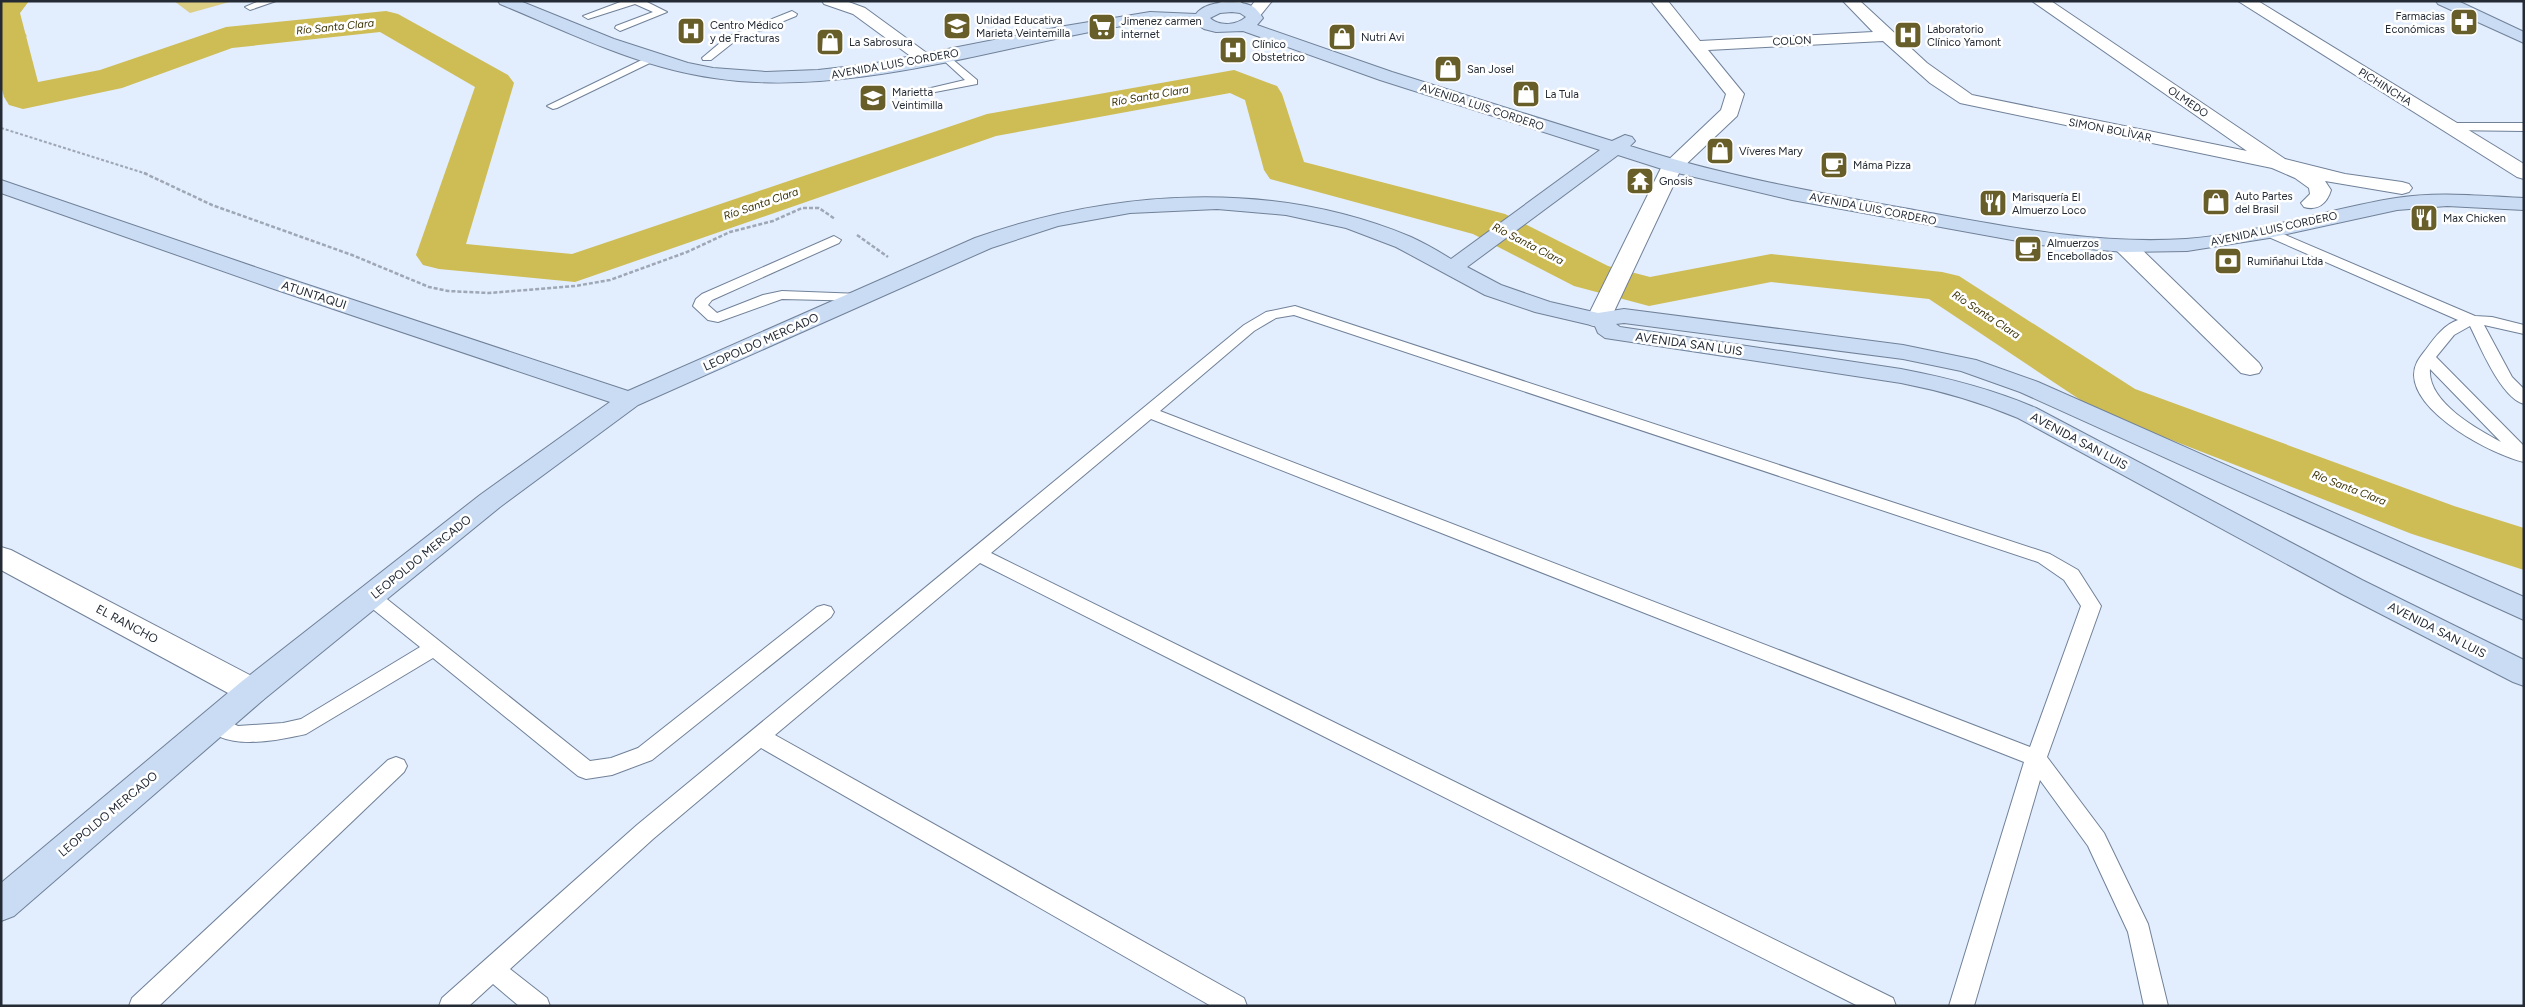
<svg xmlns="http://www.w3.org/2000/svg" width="2525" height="1007" font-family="Figtree,sans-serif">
	<rect width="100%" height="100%" fill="#e2edfd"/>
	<g fill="#dcce83">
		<polygon points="1,1 4,1 27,36 1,64"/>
		<polygon points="174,1 233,1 190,13"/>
	</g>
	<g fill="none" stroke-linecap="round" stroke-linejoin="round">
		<polygon fill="#cebc55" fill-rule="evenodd" points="1,1 29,1 20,13 38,82 100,70 226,27 386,11 398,14 508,75 514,83 466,244 572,254 987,114 1234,70 1277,86 1282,94 1304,162 1505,214 1608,266 1650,277 1771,254 1942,272 1959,276 2135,389 2454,506 2524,528 2524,570 2412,534 2097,411 1929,299 1771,282 1649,306 1574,286 1473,234 1270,179 1264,170 1245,100 1230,93 996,136 575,282 439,269 423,265 416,255 475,87 380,32 232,48 122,88 23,109 9,105 4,97 1,86"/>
		<defs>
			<g id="lane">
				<polygon points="259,1 276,1 250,10 245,7"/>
				<polygon points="623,1 645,1 667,12 620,31 615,28 616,26 653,12 635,4 588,19 583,16"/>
				<polygon points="1214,1 1239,1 1243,4 1238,7"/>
				<polygon points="792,11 797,14 796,16 735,41 711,60 703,60 702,58 727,37"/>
				<polygon points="945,53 977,80 977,84 914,96 914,92 965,80 941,58 941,54"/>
				<polygon points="652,55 656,56 656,60 557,108 553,109 547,106"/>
				<polygon points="2449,123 2524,123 2524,131 2445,130 2443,127"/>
				<path d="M2269,228L2475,316L2492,317L2524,325V334L2484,325L2512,377L2524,389V404C2501,398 2480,346 2470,326L2454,335L2436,357L2524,446V462C2491,454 2415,414 2414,375C2414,363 2421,356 2427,348C2435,337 2445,324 2458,320L2264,235L2262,232L2264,229ZM2430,369L2501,442C2477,429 2427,402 2430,369Z"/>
				<polygon points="834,236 841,240 839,243 712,300 708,305 717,313 763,295 782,291 861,294 866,295 868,298 866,301 782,299 718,322 708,320 693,306 696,299 702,294"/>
				<path d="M1295,306L2050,554L2078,570L2101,606L2047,757L2104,833L2148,924L2168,1006H2144L2128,932L2088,846L2040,780L1974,1006H1949L2024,762L1151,419L991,553L1893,998L1896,1006H1858L980,563L775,735L1244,998L1247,1006H1211L761,748L653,839L510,969L547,998L550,1006H519L493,984L469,1006H439L442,998L637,825L1244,325L1266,312ZM1294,315L2038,562L2064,580L2081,606L2030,747L1160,411L1254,331L1276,318Z"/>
				<path d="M371,590L378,592L590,761L611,758L638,748L817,607L824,605L831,607L834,612L831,617L652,760L612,775L586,779L578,776L433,658L306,734C280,740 220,753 205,723L208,717L215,715L238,726L283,723L301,719L420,647L364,602L362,597L364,592Z"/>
				<polygon points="396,757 404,760 407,766 404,772 159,1006 129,1006 132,998 388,760"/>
			</g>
			<g id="street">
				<polygon points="822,1 846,1 865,8 935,59 932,63 920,63 853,14 824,4"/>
				<polygon points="1255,1 1272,1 1259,17 1247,17 1245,14"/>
				<path d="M1651,1H1668L1700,41L1873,32L1843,1H1860L1927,63L1972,95L2247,151L2032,1H2051L2285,159L2345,174L2402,182L2409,184L2412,188L2409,192L2402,194L2325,181L2331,190C2327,204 2317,211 2304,207L2301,203L2310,194L2309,188L2295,178L2272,168L1960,103L1930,83L1883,41L1708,50L1744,94L1737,116L1681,169L1610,320L1606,325L1598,327L1590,325L1586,320L1662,166L1721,110L1726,94Z"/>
				<polygon points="2238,1 2258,1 2524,164 2524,179 2517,177"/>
				<polygon points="2125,240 2133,241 2259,363 2262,368 2259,373 2250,375 2241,373 2117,251 2114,246 2117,241"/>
				<polygon points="1,547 11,550 263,682 268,691 263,700 252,703 241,700 1,570"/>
			</g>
			<g id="secondary">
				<path d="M498,1H520L614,39L688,63L713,68L766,72L818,70L871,64L1065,26L1150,12L1196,14C1206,0 1238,0 1252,6C1257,9 1260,14 1263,18L1257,25L1392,72L1612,141L1625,135L1632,137L1635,141L1630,146C1723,176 1819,193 1914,210C2004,226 2094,245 2186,239C2257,234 2326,209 2396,198C2438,191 2481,196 2524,198V210L2447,206L2397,210L2269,238L2187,251L2125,252L2039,245L1792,200L1665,170L1618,155L1467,267L1501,285L1550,302L1598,313L1624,309L1903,345L1976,360L2038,382L2524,597V620L2020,392L1961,371L1903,359L1624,323L1616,324L1620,327L1901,369C1948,378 1992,389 2036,408L2362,580L2524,660V686L2513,682L2342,594L2018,418C1980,402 1942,391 1901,383L1605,338L1598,333L1595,326L1535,312L1485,295L1396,247L1346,228L1286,215L1217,209L1130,213L1058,226L991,248L638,405L500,507L263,700L14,916L1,921V883L241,682L480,495L610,402L271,288L1,193V180L287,278L628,391L975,238C1114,189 1273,179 1411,237C1424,243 1438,251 1451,259L1600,150L1380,80L1243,31L1216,32L1204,29L1196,24L1176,22L1122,26C992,48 846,98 714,78C640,68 570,33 500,4ZM1232,12L1240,13L1246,17C1237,25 1220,27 1210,18L1220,13Z"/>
				<polygon points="2436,1 2458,1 2524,32 2524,43 2438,4"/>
			</g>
		</defs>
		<use href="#lane" stroke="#708198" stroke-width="2"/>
		<use href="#street" stroke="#708198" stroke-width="2"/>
		<use href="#secondary" stroke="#708198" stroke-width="2"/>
		<polyline stroke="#9ea7b5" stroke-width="2" stroke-dasharray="3 2" stroke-linecap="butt" points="1,128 147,174"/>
		<g stroke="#9ea7b5" stroke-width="2.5" stroke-dasharray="4 2" stroke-linecap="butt">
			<polyline points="144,173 212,205 352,255 429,287 448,291 489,293 575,286 610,280 687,252 730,232 773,221 802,208 819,208 835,219"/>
			<polyline points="857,235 888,257"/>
		</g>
		<use href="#lane" fill="#fff" fill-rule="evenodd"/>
		<use href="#street" fill="#fff" fill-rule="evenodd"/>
		<use href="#secondary" fill="#c9dcf4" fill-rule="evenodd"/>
	</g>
	<defs>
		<symbol id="pharmacy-square" viewBox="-11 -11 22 22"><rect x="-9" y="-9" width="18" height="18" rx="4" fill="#675e2a" stroke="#fff"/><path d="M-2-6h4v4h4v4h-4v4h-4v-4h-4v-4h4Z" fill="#fff"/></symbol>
		<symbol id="school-square" viewBox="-11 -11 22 22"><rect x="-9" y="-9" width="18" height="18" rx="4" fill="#675e2a" stroke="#fff"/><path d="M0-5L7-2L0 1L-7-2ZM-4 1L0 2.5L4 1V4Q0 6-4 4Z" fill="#fff"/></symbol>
		<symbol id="supermarket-square" viewBox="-11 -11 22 22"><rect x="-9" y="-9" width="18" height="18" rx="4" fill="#675e2a" stroke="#fff"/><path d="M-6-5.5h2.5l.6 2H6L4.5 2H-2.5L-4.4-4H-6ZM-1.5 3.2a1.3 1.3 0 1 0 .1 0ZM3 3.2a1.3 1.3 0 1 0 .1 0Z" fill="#fff"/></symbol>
		<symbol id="hospital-square" viewBox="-11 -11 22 22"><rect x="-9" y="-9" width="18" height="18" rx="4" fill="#675e2a" stroke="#fff"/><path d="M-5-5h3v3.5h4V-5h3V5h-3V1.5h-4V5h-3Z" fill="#fff"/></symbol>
		<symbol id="shop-square" viewBox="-11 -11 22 22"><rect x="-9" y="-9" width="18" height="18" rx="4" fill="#675e2a" stroke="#fff"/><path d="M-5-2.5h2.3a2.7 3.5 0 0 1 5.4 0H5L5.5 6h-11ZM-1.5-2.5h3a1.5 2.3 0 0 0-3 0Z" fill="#fff"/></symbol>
		<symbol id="cafe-square" viewBox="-11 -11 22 22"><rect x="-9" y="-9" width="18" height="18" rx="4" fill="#675e2a" stroke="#fff"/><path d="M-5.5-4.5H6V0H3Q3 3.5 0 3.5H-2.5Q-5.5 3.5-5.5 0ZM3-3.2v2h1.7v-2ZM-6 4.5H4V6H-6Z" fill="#fff"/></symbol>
		<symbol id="temple-square" viewBox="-11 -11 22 22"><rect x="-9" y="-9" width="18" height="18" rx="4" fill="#675e2a" stroke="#fff"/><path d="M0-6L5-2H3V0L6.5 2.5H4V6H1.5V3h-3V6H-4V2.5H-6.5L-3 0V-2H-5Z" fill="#fff"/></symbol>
		<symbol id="restaurant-square" viewBox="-11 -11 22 22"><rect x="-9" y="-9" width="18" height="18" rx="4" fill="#675e2a" stroke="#fff"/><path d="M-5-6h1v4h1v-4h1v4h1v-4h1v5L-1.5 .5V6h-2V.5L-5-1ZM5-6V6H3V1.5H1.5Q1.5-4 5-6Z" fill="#fff"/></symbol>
		<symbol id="bank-square" viewBox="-11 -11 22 22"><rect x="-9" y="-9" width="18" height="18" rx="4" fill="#675e2a" stroke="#fff"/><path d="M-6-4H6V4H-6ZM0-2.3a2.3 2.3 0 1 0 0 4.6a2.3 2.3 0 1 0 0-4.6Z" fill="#fff"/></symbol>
	</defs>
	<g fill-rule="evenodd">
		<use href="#pharmacy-square" x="2448" y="6" width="32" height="32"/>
		<use href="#school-square" x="941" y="10" width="32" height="32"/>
		<use href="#supermarket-square" x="1086" y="11" width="32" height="32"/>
		<use href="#hospital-square" x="675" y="15" width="32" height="32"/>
		<use href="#hospital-square" x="1892" y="19" width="32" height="32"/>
		<use href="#shop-square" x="1326" y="21" width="32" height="32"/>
		<use href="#shop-square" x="814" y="26" width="32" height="32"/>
		<use href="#hospital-square" x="1217" y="34" width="32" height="32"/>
		<use href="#shop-square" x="1432" y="53" width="32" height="32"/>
		<use href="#shop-square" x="1510" y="78" width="32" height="32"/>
		<use href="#school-square" x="857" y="82" width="32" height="32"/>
		<use href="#shop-square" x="1704" y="135" width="32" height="32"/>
		<use href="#cafe-square" x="1818" y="149" width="32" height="32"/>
		<use href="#temple-square" x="1624" y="165" width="32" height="32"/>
		<use href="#shop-square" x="2200" y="186" width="32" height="32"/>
		<use href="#restaurant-square" x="1977" y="187" width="32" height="32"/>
		<use href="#restaurant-square" x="2408" y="202" width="32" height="32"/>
		<use href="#cafe-square" x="2012" y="233" width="32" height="32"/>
		<use href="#bank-square" x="2212" y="245" width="32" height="32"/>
	</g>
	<g text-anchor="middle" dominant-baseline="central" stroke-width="5" stroke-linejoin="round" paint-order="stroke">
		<g font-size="11" fill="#242b35" stroke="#fff" text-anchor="start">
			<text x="2445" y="16" text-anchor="end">Farmacias<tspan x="2445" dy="13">Económicas</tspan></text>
			<text x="976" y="20">Unidad Educativa<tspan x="976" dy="13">Marieta Veintemilla</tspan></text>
			<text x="1121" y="21">Jimenez carmen<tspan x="1121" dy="13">internet</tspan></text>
			<text x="710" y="25">Centro Médico<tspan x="710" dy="13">y de Fracturas</tspan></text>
			<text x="1927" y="29">Laboratorio<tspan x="1927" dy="13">Clínico Yamont</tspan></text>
			<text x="1361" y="37">Nutri Avi</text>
			<text x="849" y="42">La Sabrosura</text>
			<text x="1252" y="44">Clínico<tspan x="1252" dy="13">Obstetrico</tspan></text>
			<text x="1467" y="69">San Josel</text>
			<text x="892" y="92">Marietta<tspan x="892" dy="13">Veintimilla</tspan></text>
			<text x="1545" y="94">La Tula</text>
			<text x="1739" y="151">Víveres Mary</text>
			<text x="1853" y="165">Máma Pizza</text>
			<text x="1659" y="181">Gnosis</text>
			<text x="2235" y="196">Auto Partes<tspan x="2235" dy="13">del Brasil</tspan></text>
			<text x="2012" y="197">Marisquería El<tspan x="2012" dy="13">Almuerzo Loco</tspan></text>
			<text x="2443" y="218">Max Chicken</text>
			<text x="2047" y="243">Almuerzos<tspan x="2047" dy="13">Encebollados</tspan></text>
			<text x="2247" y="261">Rumiñahui Ltda</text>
		</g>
		<g font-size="11" font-style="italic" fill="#3a3204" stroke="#fff">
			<text transform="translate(335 27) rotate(-6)">Río Santa Clara</text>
			<text transform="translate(1150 96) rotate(-10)">Río Santa Clara</text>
			<text transform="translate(761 204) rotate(-19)">Río Santa Clara</text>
			<text transform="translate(1528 244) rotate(27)">Río Santa Clara</text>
			<text transform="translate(1986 315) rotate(33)">Río Santa Clara</text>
			<text transform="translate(2349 488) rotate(21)">Río Santa Clara</text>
		</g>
		<g font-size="11" fill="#242b35" stroke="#fff">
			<text transform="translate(1792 41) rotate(-3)">COLON</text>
			<text transform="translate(895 64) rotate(-10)">AVENIDA LUIS CORDERO</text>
			<text transform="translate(2385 87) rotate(32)">PICHINCHA</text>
			<text transform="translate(2188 102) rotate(34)">OLMEDO</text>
			<text transform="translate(1482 107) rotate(18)">AVENIDA LUIS CORDERO</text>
			<text transform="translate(2110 130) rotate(11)">SIMON BOLÌVAR</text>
			<text transform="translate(1873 209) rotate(11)">AVENIDA LUIS CORDERO</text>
			<text transform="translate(2274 229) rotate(-12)">AVENIDA LUIS CORDERO</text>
		</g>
		<g font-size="12" fill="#242b35" stroke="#fff">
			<text transform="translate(314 295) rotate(18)">ATUNTAQUI</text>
			<text transform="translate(761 342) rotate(-24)">LEOPOLDO MERCADO</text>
			<text transform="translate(1689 344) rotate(8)">AVENIDA SAN LUIS</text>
			<text transform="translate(2079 441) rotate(28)">AVENIDA SAN LUIS</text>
			<text transform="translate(421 557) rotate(-39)">LEOPOLDO MERCADO</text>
			<text transform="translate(127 624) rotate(28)">EL RANCHO</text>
			<text transform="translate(2437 630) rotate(27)">AVENIDA SAN LUIS</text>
			<text transform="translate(108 814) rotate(-40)">LEOPOLDO MERCADO</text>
		</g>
	</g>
	<rect width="2525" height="1007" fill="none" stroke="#242b35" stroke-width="5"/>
</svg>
